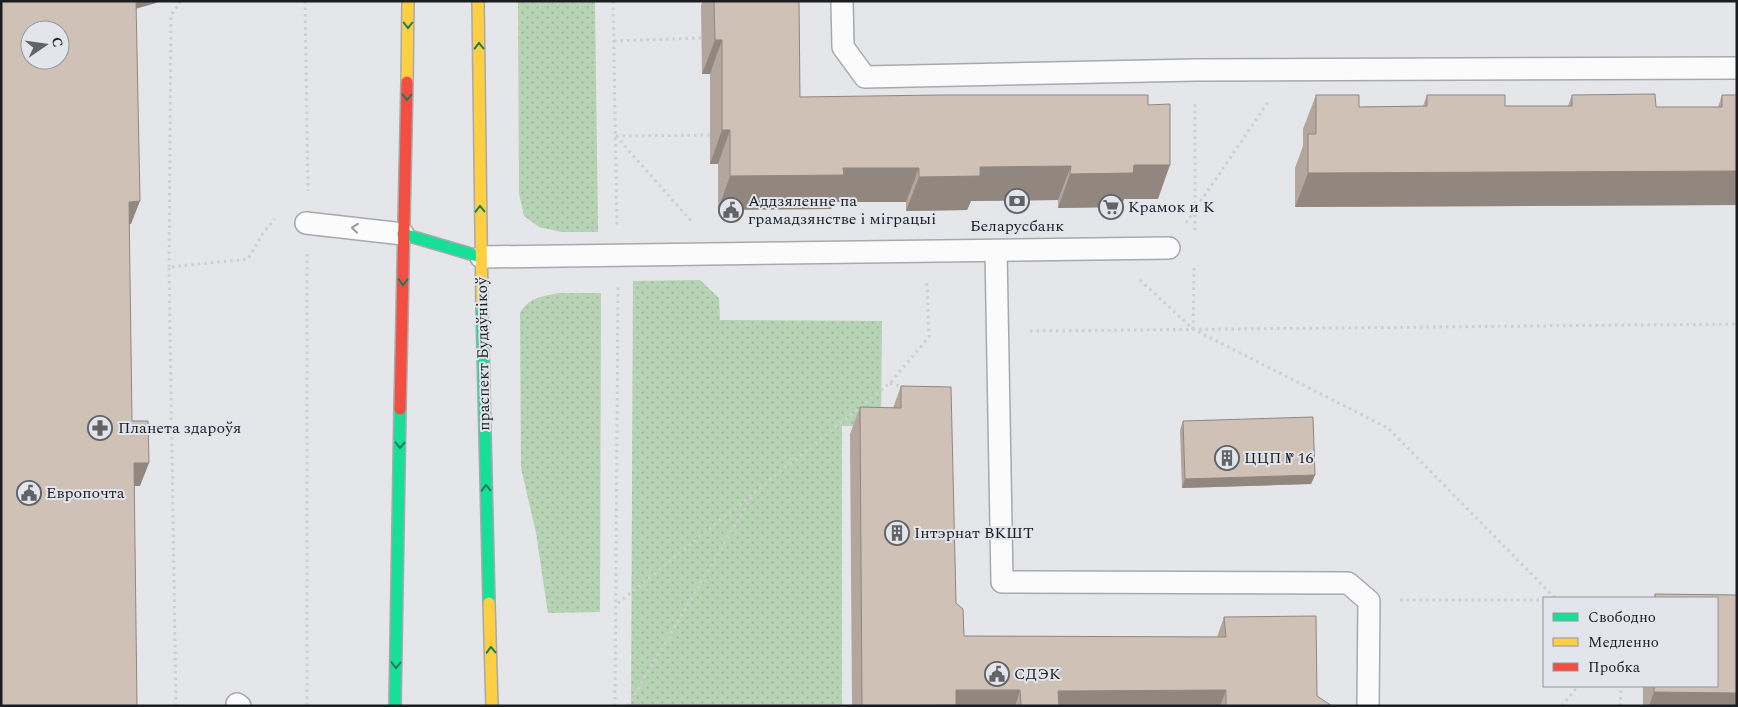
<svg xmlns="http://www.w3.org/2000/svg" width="1738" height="707" font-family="Spectral,serif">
	<defs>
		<pattern id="grass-dots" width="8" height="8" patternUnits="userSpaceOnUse" patternTransform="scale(1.25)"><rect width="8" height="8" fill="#b6d3b3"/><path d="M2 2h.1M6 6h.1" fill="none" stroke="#9cb59a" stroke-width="1.8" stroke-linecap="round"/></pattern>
	</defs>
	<rect width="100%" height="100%" fill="#e4e6ea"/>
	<g fill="url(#grass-dots)">
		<polygon points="518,1 595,1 598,232 561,232 539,227 524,216 519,193"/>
		<polygon points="700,280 719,298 720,320 882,321 881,426 842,426 842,706 631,706 633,281"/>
		<path d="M559,293H601L600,612L548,613L536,533L521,468L520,313C528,298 543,296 559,293Z"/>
	</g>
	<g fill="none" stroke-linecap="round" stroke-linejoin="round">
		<defs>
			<g id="lane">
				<polyline points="842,1 843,47 865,77 1195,70 1737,68"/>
				<polyline points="306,223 403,234"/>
				<polyline points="996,251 1002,582 1348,583 1369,601 1368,706"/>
				<polyline points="481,257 1169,248"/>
				<polyline points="237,704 240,706"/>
			</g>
			<g id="fast">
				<polyline points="403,234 481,257"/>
				<polyline points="482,306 489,603"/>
				<polyline points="395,706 400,409"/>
			</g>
			<g id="slow">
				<polyline points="478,1 482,306"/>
				<polyline points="407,82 408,1"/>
				<polyline points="489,603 492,706"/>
			</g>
			<polyline id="jam" points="400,409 407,82"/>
		</defs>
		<use href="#lane" stroke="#a8a9ac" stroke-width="24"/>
		<use href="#fast" stroke="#a8a9ac" stroke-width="14"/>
		<use href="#slow" stroke="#a8a9ac" stroke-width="14"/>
		<use href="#jam" stroke="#a8a9ac" stroke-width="14"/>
		<g stroke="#cfcfd0" stroke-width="3" stroke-dasharray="2.5 4" stroke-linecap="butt">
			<polyline points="305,1 308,191"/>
			<polyline points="613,1 617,225"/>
			<polyline points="614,41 701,38"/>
			<polyline points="616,136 691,221"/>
			<polyline points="616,136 710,135"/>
			<polyline points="1186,223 1268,102"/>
			<polyline points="1195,230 1195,101"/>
			<polyline points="307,254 307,706"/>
			<polyline points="169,267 171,15 181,1"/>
			<polyline points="1140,280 1193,329 1388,428 1555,598"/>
			<polyline points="1193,329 1194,268"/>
			<polyline points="1030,331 1737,324"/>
			<polyline points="890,383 903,387"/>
			<polyline points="1400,600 1544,600"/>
			<polyline points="618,603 890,383 929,337 927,283"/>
			<polyline points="176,706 169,267 248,259 263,233 275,219"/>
			<polyline points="615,706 618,286"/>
			<polyline points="628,706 754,493"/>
			<polyline points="1562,706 1578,686"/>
			<polyline points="1620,706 1621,686"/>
		</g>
		<use href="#lane" stroke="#fbfbfc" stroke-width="21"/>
		<use href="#fast" stroke="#16e098" stroke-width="11"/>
		<use href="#slow" stroke="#ffcf43" stroke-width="11"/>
		<use href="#jam" stroke="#f24e42" stroke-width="11"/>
	</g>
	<g fill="#b2a69d">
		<polygon points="703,1 799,1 800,97 1148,105 1158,199 1124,199 1121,207 1058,208 1058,200 971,201 967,210 906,211 906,202 834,202 831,209 718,210 718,164 710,164 710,74 702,74 701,5"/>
		<polygon points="1316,95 1359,107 1423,106 1427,95 1505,106 1568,106 1572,95 1656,107 1718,107 1722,95 1737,95 1737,205 1295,207 1295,168 1303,146 1303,129"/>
		<polygon points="901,386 956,603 964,636 1217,637 1224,617 1317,696 1332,706 852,706 850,434 860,407 893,408"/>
		<polygon points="1183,421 1315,475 1311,484 1182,488 1180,430"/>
		<polygon points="1655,594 1737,595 1737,706 1643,706 1643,686 1717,686 1717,598 1654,598"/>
	</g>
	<g fill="#91877f">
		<polygon points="131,1 158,1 156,3 128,11"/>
		<polygon points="715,40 722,40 710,74 702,74"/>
		<polygon points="722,130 730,130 718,164 710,164"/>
		<polygon points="1134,165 1170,165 1158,199 1124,199 1121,207 1058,208 1070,174"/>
		<polygon points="1071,166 1058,200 971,201 967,210 906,211 919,177 980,167"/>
		<polygon points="843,168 919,168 906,202 834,202 831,209 718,210 730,176"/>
		<polygon points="1737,171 1737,205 1295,207 1308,173"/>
		<polygon points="140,201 131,224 121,225 129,202"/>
		<polygon points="134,463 149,463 140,486 125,486"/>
		<polygon points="1315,475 1311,484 1182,488 1185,479"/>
		<polygon points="956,690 1020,690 1015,706 918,706"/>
		<polygon points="1226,690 1220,706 1053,706 1058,691"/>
		<polygon points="1654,692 1737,693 1737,706 1649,706"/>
	</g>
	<g fill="#cfc1b6" stroke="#91877f" fill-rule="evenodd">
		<path d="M1,1H136L140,201L129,202L132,421H148L149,463H134L137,706H1ZM30,30H60V60H30Z"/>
		<polygon points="714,1 799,1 800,97 940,95 1148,95 1148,105 1170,104 1170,165 1134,165 1133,173 1070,174 1071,166 980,167 980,176 919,177 919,168 843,168 844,175 730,176 730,130 722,130 722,40 715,40"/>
		<polygon points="1655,94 1656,107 1722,107 1722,95 1737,95 1737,171 1308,173 1308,134 1316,134 1316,95 1359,95 1359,107 1427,106 1427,95 1505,95 1505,106 1572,106 1572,95"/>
		<polygon points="901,386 951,387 956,603 963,609 964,636 1226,637 1224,617 1316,616 1317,696 1332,706 1226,706 1226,690 1058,691 1059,706 1021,706 1020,690 956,690 956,705 862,706 860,407 901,408"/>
		<polygon points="1313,417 1315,475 1185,479 1183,421"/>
		<polygon points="1655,594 1737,595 1737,693 1654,692 1654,686 1717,686 1717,598 1655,598"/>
	</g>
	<defs><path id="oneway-chevron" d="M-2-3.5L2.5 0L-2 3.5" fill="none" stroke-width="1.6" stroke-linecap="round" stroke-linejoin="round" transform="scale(1.25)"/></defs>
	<g stroke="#197e5c">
		<use href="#oneway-chevron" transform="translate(408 25) rotate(90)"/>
		<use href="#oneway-chevron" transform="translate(479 46) rotate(-91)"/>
		<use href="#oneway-chevron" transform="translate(407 97) rotate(91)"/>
		<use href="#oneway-chevron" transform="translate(480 209) rotate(-91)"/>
		<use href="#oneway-chevron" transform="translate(403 282) rotate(91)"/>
		<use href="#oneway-chevron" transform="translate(400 445) rotate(91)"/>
		<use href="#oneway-chevron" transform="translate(486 488) rotate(-92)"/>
		<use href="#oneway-chevron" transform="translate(491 650) rotate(-92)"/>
		<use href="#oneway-chevron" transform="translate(396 665) rotate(91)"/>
	</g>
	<use stroke="#979799" href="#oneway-chevron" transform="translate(355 228) rotate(-174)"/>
	<defs>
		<symbol id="bank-ring" viewBox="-11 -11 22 22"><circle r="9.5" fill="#e2e5ec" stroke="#626367" stroke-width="1.5"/><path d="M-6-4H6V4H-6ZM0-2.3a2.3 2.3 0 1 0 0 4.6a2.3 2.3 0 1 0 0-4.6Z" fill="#626367"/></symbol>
		<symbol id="supermarket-ring" viewBox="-11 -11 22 22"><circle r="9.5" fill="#e2e5ec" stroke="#626367" stroke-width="1.5"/><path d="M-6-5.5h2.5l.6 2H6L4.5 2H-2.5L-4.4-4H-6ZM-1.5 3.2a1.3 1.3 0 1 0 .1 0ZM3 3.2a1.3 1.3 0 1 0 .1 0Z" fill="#626367"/></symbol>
		<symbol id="civic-ring" viewBox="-11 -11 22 22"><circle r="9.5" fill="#e2e5ec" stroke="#626367" stroke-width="1.5"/><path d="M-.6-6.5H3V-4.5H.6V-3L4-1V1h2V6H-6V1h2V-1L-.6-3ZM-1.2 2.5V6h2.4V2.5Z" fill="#626367"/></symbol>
		<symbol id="pharmacy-ring" viewBox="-11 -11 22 22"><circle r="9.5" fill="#e2e5ec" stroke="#626367" stroke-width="1.5"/><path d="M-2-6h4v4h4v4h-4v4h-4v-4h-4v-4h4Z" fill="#626367"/></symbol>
		<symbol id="building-ring" viewBox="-11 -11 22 22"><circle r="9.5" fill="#e2e5ec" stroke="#626367" stroke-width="1.5"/><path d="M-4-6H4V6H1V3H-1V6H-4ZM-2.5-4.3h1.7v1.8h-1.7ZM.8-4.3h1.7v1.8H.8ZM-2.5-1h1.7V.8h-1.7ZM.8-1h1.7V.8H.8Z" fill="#626367"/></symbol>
	</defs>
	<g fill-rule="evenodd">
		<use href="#bank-ring" x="1003" y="187" width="28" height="28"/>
		<use href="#supermarket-ring" x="1097" y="193" width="28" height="28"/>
		<use href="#civic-ring" x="717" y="196" width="28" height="28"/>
		<use href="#pharmacy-ring" x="86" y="414" width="28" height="28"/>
		<use href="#building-ring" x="1213" y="444" width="28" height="28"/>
		<use href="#civic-ring" x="15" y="479" width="28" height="28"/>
		<use href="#building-ring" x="883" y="519" width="28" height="28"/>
		<use href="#civic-ring" x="983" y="660" width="28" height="28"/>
	</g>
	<g text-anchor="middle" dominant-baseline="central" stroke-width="4" stroke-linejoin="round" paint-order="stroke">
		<g font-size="16" fill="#1c1d20" stroke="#e2e5ec" text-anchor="start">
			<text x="748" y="201">Аддзяленне па<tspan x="748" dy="18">грамадзянстве і міграцыі</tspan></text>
			<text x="1128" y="207">Крамок и К</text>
			<text x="1017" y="226" text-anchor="middle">Беларусбанк</text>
			<text x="118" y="428">Планета здароўя</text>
			<text x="1244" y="458">ЦЦП № 16</text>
			<text x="46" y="493">Европочта</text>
			<text x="914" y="533">Інтэрнат ВКШТ</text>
			<text x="1014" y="674">СДЭК</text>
		</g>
		<g font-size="16" fill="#1c1d20" stroke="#e2e5ec">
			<text transform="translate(483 354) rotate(-91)">праспект Будаўнікоў</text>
		</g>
	</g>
	<rect width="1738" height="707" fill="none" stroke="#1c1d20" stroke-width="5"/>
	<rect x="1543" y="597" width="175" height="90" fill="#e2e5ec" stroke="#93959a"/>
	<rect x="1553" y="613" width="25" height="8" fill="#16e098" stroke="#93959a"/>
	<text x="1588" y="622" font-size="15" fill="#1c1d20">Свободно</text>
	<rect x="1553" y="638" width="25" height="8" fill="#ffcf43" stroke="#93959a"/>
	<text x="1588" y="647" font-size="15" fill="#1c1d20">Медленно</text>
	<rect x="1553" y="663" width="25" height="8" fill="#f24e42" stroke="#93959a"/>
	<text x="1588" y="672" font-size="15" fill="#1c1d20">Пробка</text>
	<g transform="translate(45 45) rotate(77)"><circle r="24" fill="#e2e5ec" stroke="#93959a"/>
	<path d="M0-4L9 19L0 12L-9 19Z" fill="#626367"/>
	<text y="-8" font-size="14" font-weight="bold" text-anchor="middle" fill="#1c1d20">С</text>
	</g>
</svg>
